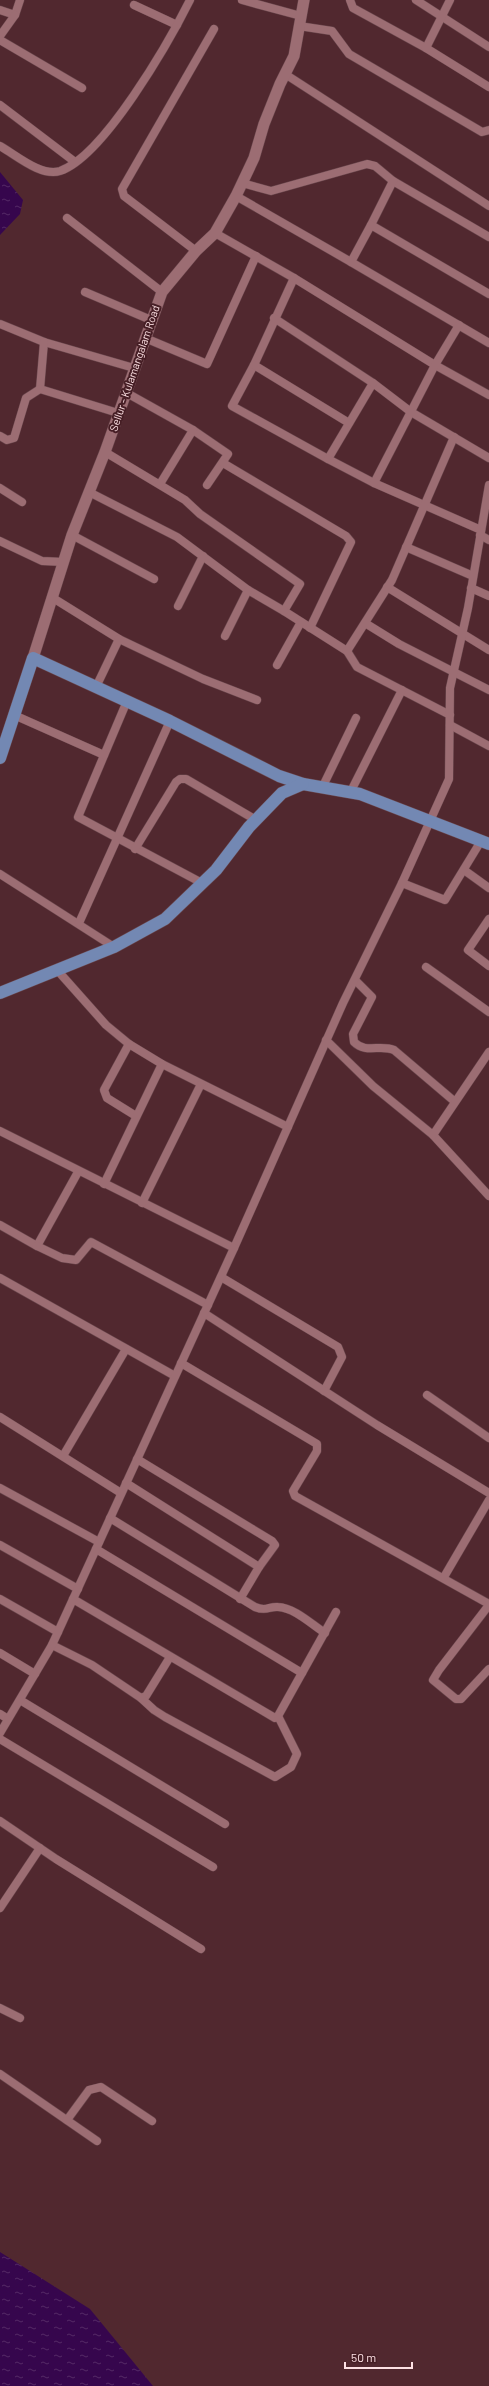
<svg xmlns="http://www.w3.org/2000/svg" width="489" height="2386" font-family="Barlow,sans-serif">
	<defs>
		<pattern id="water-ripples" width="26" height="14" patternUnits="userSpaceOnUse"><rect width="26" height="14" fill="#36064d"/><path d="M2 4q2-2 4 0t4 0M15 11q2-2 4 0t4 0" fill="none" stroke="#542a66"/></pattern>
	</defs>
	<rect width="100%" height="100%" fill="#51282f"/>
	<g fill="url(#water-ripples)">
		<polygon points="0,172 23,200 20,214 0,235"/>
		<polygon points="0,2252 90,2309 153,2386 0,2386"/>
	</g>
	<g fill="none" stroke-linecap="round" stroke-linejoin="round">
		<defs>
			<g id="minor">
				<polyline points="242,0 301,16"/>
				<polyline points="350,0 353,8 426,48"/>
				<polyline points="416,0 489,47"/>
				<polyline points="450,0 426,48 489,87"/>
				<polyline points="134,5 177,25"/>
				<polyline points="0,10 15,15 20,0"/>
				<polyline points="299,26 332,31 349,54 482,132 489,130"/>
				<polyline points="0,36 15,15"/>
				<polyline points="0,40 82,88"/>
				<polyline points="285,74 489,206"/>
				<polyline points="0,105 75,162"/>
				<path d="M0,146C16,155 41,177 60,171C104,156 169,42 190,0"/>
				<polyline points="242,183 271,191 367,164 375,166 393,181 489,237"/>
				<polyline points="236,196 351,262"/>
				<polyline points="67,218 162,292"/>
				<polyline points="371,225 393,181"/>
				<polyline points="215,233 294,278 254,365 232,406 328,459 373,383 411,412 489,458"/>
				<polyline points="196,251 124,196 122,189 214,29"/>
				<polyline points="294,278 435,365 489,395"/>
				<polyline points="85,292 151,320"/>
				<polyline points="489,294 371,225 351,262 489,343"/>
				<polyline points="274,318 373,383"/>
				<polyline points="0,324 44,342 134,368"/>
				<polyline points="145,338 207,364 256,256"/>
				<polyline points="44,342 40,389 118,413"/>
				<polyline points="254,365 349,423"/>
				<polyline points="125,392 193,430 228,454 207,485"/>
				<polyline points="0,436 7,440 14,438 26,398 40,389"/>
				<polyline points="105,452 185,500 200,514 300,584 284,611 347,651 357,667 450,715"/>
				<polyline points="328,459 374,483 481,530"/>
				<polyline points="223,463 346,536 351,542 310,628"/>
				<polyline points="374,483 435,365 459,325"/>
				<polyline points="160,484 193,430"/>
				<polyline points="0,488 22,502"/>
				<polyline points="89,492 177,537 248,590 284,611"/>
				<polyline points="72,535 154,579"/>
				<polyline points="480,535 489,540"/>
				<polyline points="0,541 42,561 64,562"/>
				<polyline points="406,547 473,576"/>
				<polyline points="387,587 489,650"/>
				<polyline points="471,588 489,596"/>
				<polyline points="53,598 119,639"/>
				<polyline points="178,606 203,556"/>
				<polyline points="365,623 399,644 489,690"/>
				<polyline points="225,636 248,590"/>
				<polyline points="347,651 392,580 454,437"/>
				<polyline points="277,665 301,622"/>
				<polyline points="96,687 119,639 203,679 257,700"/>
				<polyline points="127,701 78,817 202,883"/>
				<polyline points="14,715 104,755"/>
				<polyline points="450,725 489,746"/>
				<polyline points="322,788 356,718"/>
				<polyline points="350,793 402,690"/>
				<polyline points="135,849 176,782 180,779 186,779 256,820"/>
				<polyline points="464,870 489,888"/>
				<polyline points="0,874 114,947"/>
				<polyline points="402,883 445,900 481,841"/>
				<polyline points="489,919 468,950 489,966"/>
				<polyline points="79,923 170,721"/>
				<polyline points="426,967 489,1012"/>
				<polyline points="58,971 106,1025 129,1044 162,1064 288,1127"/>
				<path d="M355,980L372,997L353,1034L354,1042C366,1054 380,1044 394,1050L454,1101"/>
				<polyline points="326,1040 373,1086 433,1135 489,1196"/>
				<polyline points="129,1044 104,1090 107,1098 136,1116"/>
				<polyline points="0,1131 234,1248 343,1003 402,883 449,779 450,688 468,608 489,485"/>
				<polyline points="433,1135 489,1052"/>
				<polyline points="104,1184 162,1064"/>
				<polyline points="142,1203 201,1084"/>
				<polyline points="0,1225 37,1246 78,1172"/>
				<polyline points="37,1246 62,1258 76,1260 91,1242 208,1305"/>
				<polyline points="221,1277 338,1347 342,1357 324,1391"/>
				<polyline points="0,1278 175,1376"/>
				<polyline points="204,1313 377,1425 489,1493"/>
				<polyline points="181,1363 317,1444 317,1451 293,1491 295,1496 489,1604"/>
				<polyline points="427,1395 489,1438"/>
				<polyline points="0,1417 121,1493"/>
				<polyline points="63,1456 126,1349"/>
				<polyline points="137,1459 272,1541 275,1545 259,1567"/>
				<polyline points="126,1483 259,1567 240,1599"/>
				<polyline points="0,1488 99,1542"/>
				<path d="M110,1518L255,1607C267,1612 269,1606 278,1607C295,1608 311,1624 325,1633"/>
				<polyline points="0,1545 78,1589"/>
				<polyline points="96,1549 302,1673"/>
				<polyline points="444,1577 489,1500"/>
				<polyline points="0,1599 58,1632"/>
				<polyline points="73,1599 275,1718 278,1716 336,1612"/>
				<polyline points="489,1605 439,1670 433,1680 456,1699 461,1699 489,1669"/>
				<polyline points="52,1645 92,1665 141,1698 146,1696 170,1657"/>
				<polyline points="0,1653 35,1674"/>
				<polyline points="141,1698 154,1710 165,1717 275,1777 291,1767 297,1754 278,1716"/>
				<polyline points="20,1700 225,1824"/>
				<polyline points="0,1714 8,1719"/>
				<polyline points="0,1733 52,1645 234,1248"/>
				<polyline points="0,1739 213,1867"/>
				<polyline points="0,1821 56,1859 201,1949"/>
				<polyline points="0,1908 40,1848"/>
				<polyline points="0,2008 20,2018"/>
				<polyline points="0,2074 97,2141"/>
				<polyline points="67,2120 89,2090 101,2087 152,2121"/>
			</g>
			<polyline id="secondary" points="33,658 72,535 105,452 162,292 196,251 215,233 236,196 254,158 264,124 280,84 294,56 304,0"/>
			<g id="primary">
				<polyline points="0,758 33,658 170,721 279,776 303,784 360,794 489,844"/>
				<polyline points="0,993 114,947 165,919 216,870 249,827 282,793 303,784"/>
			</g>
		</defs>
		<use href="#minor" stroke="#69464c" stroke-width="9"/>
		<use href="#secondary" stroke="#69464c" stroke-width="12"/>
		<use href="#primary" stroke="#69464c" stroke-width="13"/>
		<use href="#minor" stroke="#9c6d73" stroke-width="8"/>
		<use href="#secondary" stroke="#9c6d73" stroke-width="11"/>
		<use href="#primary" stroke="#7388b3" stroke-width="12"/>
	</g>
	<g text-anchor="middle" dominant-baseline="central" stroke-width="4" stroke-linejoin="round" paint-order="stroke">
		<g font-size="11" fill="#fde1e4" stroke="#461e25">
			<text transform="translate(134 368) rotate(-71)">Sellur - Kulamangalam Road</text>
		</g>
	</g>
	<path d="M345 2362v6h67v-6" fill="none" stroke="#fde1e4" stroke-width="2"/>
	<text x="351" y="2362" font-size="12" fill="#fde1e4" stroke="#461e25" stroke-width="3" paint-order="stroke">50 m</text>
</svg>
